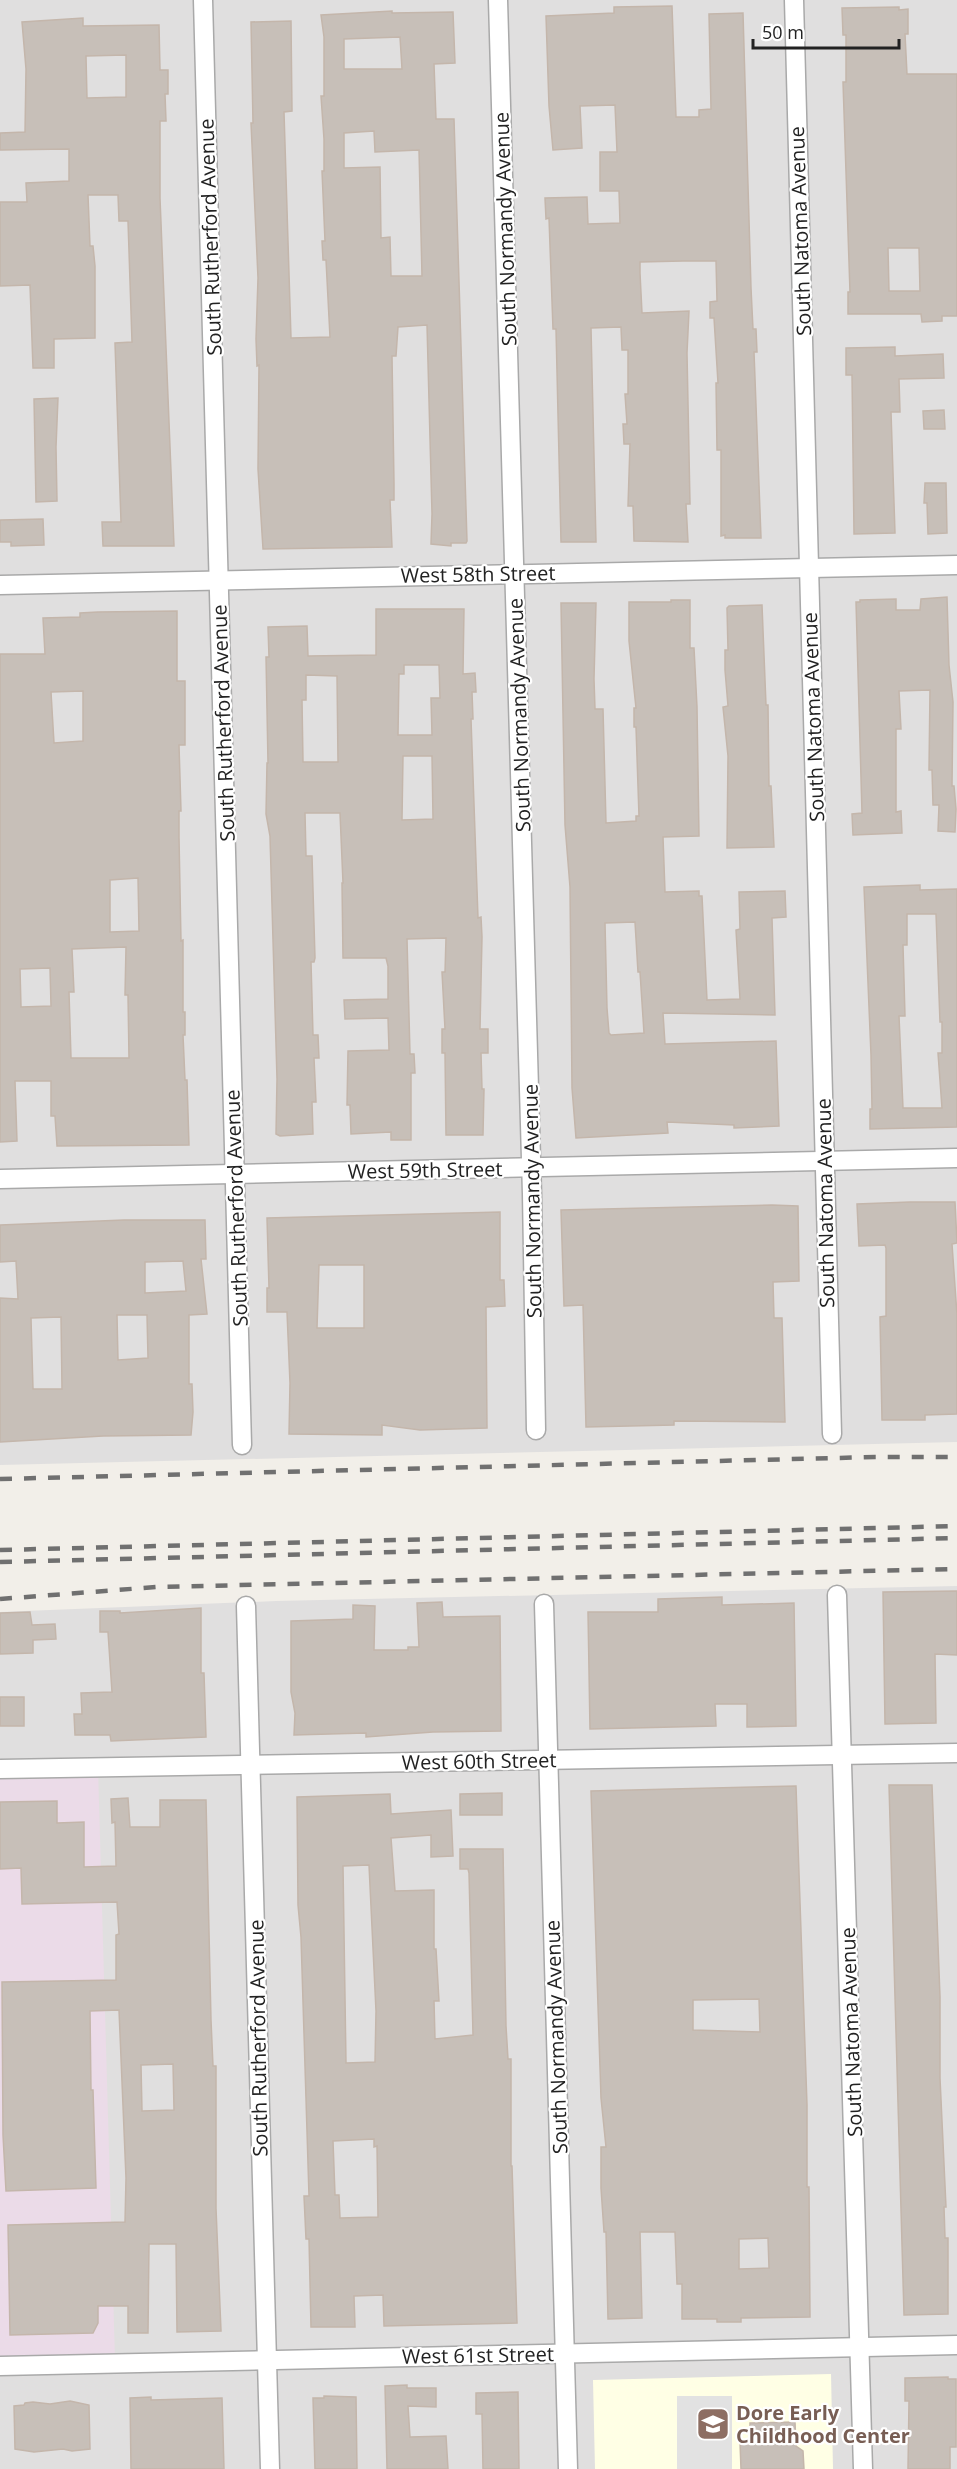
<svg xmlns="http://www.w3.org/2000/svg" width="957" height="2469" font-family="'Open Sans',sans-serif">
	<rect width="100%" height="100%" fill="#f2efe9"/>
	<g fill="#e0dfdf">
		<polygon points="0,0 957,0 957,1442 0,1465"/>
		<polygon points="957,1586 957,2469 0,2469 0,1612 276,1601"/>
	</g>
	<polygon fill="#ebdbe8" points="98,1769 115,2361 0,2364 0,1772"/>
	<polygon fill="#ffffe5" points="831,2374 833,2469 595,2469 593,2380"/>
	<rect fill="#e2e2e2" x="677" y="2396" width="55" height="73"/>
	<g fill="#c7bfb8" stroke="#c4b6ab" stroke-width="1.5" fill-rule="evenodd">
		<polygon points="672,6 676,117 699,117 699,110 711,109 709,14 743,13 751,288 753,329 756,329 757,352 754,352 761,538 725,538 725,535 721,536 721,450 717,450 716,383 718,383 714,318 710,318 710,302 717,301 716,261 683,261 640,262 640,273 642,313 689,311 687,353 690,504 686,504 688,542 634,541 633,506 628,506 630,444 624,444 623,424 627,424 625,394 628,394 628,350 622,350 621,327 591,328 596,542 561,542 556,329 553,329 549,218 546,219 545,198 587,197 588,224 620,223 619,191 600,191 600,152 617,152 615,105 580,106 582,148 553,150 549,106 546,16 614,13 614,7"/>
		<path d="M899,7V10L908,9V34H905L907,74H957V316H942V321L922,322L921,314H848V292H850L843,82H846V35H843L842,8ZM888,248H919L920,291H889Z"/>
		<path d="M392,11V13L453,12L455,63L434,64L436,119H454L467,541L466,543H451V546L431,544L432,514L427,325L398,327L396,356H392L394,484V500H390L392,547L263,549L258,469L259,365L257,366L256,339L258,278L251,123H253L251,22L291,21L292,111L284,112L291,338L330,337L326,260H323L322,241H325L322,171H324V139L321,96H324V37L321,15ZM400,37L402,69H344V39ZM374,131L375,152L419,150L422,276H391L390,237L381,238L380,167L344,168V133Z"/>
		<path d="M83,18V26L159,25L160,70H168V94H165L166,121H160V198L174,546H103L102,522H121L115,343L132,342L128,221H119L118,195H88L90,246H93L95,266V338L54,339V368H33L30,285L0,286V202H27L26,183L69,181V149L0,150V133L25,132L26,69L22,22ZM126,55V97L87,98L86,56Z"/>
		<polygon points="895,347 895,356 943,354 944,378 899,379 900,412 891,412 895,533 854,534 852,375 846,375 846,348"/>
		<polygon points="58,398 56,447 57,501 36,502 34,399"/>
		<polygon points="944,410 945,429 924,429 923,411"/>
		<polygon points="925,483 946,483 947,533 928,534 927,503 924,503"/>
		<polygon points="43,519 44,545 11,546 11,542 0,542 0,520"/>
		<polygon points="947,597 949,665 953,702 952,786 954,786 956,809 955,832 938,831 939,805 933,805 932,770 929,770 930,690 899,691 901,729 896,729 896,812 901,811 902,833 853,835 852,814 862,813 856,602 860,602 860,600 896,599 896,610 920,610 921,599"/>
		<path d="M671,600H690V648H694L697,707L699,836L663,837L665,892L699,891V896H702L707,1000L740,999L736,930L740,929L739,892L785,891L786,917L772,918L775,1015L663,1013L665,1044L776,1041L779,1126L734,1128V1125L667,1122L668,1133L576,1138L572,1088L570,887L565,825L561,603H596L594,679L595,709H603L606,823L636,821V816H639L636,727H634V708H636L629,641V602H671ZM635,922L638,972H640L644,1033L611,1035L609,1033L607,1008L605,923Z"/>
		<polygon points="762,605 766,705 768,705 769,786 771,786 774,847 727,848 728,756 723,707 728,706 725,670 725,650 728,650 727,608 729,606"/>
		<path d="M376,609H464L463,674L475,673L476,692H472L473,719H471L478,918L481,917L482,937L480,1029H488V1053H481L482,1089H484L483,1135H446L445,1053H442V1029H445L442,972H445L446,938L407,939L410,1054H414L415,1073H411V1140H391V1132L351,1134L350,1105H347L348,1051L389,1050L388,1018L345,1019L344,1000L388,999V966L386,958H343L342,883H343L340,813H305L306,856H312L315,958L314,962H311L313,1035H318L319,1058H314L316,1102H312L313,1134L280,1136L276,1134L277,1079L270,836L266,814L267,763H268L266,657H269L268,627L307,626L308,656L376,655ZM404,665H439L440,698H431L432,735H398L399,674H404ZM306,675L337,676L338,762H303L302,700H306ZM403,756H432L433,819L402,820Z"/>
		<path d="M177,611V681H185V745H179L181,811H179V837L181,941L183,940V1012H185V1035H183L185,1080H187L189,1145L57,1146L55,1116H51V1081H15L17,1141L0,1142V654H45L43,618L80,617V613L98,612ZM83,691V741L54,743L51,692ZM138,878L139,931L110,932V880ZM126,947L125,995H128L129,1058H71L69,992H74L72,949ZM50,968L51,1006L21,1007L20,969Z"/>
		<path d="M920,885V890L957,889V1127L870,1129V1109H872L871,1055L864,887ZM907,914H936L940,1022H942V1053H938L942,1108H903L899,1016H905L903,945H907Z"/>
		<polygon points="910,1202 955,1202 957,1243 952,1244 957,1315 957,1414 925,1415 925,1420 882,1420 880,1317 886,1316 886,1248 885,1245 859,1246 857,1204"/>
		<polygon points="772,1205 798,1206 799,1281 773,1282 774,1318 782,1318 785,1422 674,1421 674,1425 586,1427 583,1305 564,1306 561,1210"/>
		<path d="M500,1212V1280H504L505,1306L486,1307L487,1428L420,1430L382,1425V1435L289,1434L290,1383L287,1312H267V1288H269L267,1218ZM319,1265H364V1328H317Z"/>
		<path d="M124,1220H205L206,1259H201L207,1314L189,1315V1384H192L193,1412L191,1435L103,1436L0,1442V1298L18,1299L16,1261L0,1262V1225ZM183,1261L186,1291L145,1293V1262ZM117,1315H147L148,1358L118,1360ZM61,1317L62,1389H33L31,1318Z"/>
		<polygon points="957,1591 957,1655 935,1654 936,1723 885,1724 883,1592"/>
		<polygon points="722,1597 722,1605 794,1603 796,1726 747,1727 747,1704 715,1704 716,1726 590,1729 588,1612 658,1612 658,1599"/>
		<polygon points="442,1602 443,1617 500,1616 501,1731 433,1732 366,1737 366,1733 294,1735 295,1713 291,1692 291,1621 353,1619 353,1605 375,1606 374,1650 408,1650 408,1647 419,1647 417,1603"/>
		<polygon points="201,1608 201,1673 204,1673 206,1737 111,1741 110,1735 75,1735 74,1714 82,1714 81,1693 112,1692 108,1632 100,1632 100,1611 120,1611 120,1613"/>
		<polygon points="30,1612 32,1625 55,1624 56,1639 33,1640 33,1653 0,1654 0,1613"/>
		<rect x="0" y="1697" width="24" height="29"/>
		<polygon points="889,1785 932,1785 940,1997 940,2078 946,2207 944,2207 945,2238 948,2238 948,2314 904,2315"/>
		<path d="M796,1786L807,2105V2187H809L810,2317L741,2318V2322H717V2319H682V2284H677L675,2232H640L642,2318L608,2319L606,2232H604L601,2188V2147H606L601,2098L591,1791ZM759,1999L760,2032L693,2030V2000ZM768,2238L769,2268L739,2269V2239Z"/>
		<polygon points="502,1793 502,1815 460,1815 460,1794"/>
		<path d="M390,1794L391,1814L451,1810L453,1856L431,1857V1835L391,1838L395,1891L434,1890V1949H436L439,2001H434L435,2039L473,2035L469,1873L468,1869H460V1849H503L506,2026L508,2059H511V2166H512L517,2323L384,2326L383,2295L354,2296L355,2327H311L309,2239H306L304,2196H309L301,1937L298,1905L297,1797ZM369,1865L376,2011L375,2062L346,2063L343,1866ZM374,2139V2147L377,2146L378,2217L340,2218L339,2195H335L333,2141Z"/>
		<path d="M128,1798L130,1827H160V1800H206L211,2020L213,2066H216V2208L221,2331L177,2332L176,2244H149L148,2333H128V2306H98V2323L93,2333L10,2335L8,2225L125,2222L126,2178L119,2010L90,2011L91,2090H93L96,2188L6,2191L3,2135L2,1982L116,1980V1935L119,1934L117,1902L22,1904L21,1868L0,1869V1802L57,1801V1823L84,1822V1867L116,1866L115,1822L112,1823L111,1799ZM173,2064L174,2110L142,2111L141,2065Z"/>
		<polygon points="948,2377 948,2379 956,2379 956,2447 950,2447 950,2469 908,2469 909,2401 905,2401 905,2378"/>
		<polygon points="407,2385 407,2388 436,2388 436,2407 408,2406 410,2437 446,2436 448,2469 387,2469 385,2386"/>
		<polygon points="518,2392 519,2469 483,2469 482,2414 476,2414 476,2393"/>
		<polygon points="324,2396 356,2397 357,2469 315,2469 313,2398 324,2398"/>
		<polygon points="151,2397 151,2400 222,2398 224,2469 131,2469 130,2398"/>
		<polygon points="70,2401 89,2405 90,2449 72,2451 63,2449 34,2452 15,2449 14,2406 24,2405 25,2403 33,2402 50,2404"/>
		<polygon points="795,2422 796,2446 803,2451 804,2469 741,2469 740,2442 750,2442 750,2423"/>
	</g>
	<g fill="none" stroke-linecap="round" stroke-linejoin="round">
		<defs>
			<g id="minor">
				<polyline points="203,0 242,1445"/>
				<polyline points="498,0 532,1194 536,1430"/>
				<polyline points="794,0 832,1434"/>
				<polyline points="0,585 957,565"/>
				<polyline points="0,1179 957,1158"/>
				<polyline points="837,1595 863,2469"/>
				<polyline points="544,1604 568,2469"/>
				<polyline points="246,1606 270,2469"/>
				<polyline points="0,1769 957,1753"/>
				<polyline points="0,2366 957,2345"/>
			</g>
		</defs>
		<use href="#minor" stroke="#a9a9a9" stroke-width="21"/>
		<use href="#minor" stroke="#fff" stroke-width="18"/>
		<g stroke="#707070" stroke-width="4.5" stroke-dasharray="12 12" stroke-linecap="butt">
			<polyline points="0,1479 875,1457 957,1457"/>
			<polyline points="0,1550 957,1526"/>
			<polyline points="0,1562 957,1538"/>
			<polyline points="0,1599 156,1587 957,1569"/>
		</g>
	</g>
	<defs>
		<symbol id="school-square" viewBox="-11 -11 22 22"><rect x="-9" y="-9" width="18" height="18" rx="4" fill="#8d6e63" stroke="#fff"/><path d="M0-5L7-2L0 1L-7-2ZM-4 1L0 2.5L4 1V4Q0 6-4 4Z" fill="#fff"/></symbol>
	</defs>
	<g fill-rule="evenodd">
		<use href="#school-square" x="694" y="2405" width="38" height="38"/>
	</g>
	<g text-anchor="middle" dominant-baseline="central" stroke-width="4.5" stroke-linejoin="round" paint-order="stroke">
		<g font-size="20" fill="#222" stroke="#fff">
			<text transform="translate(505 229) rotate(-92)">South Normandy Avenue</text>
			<text transform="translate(800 231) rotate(-92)">South Natoma Avenue</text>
			<text transform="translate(210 237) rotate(-92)">South Rutherford Avenue</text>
			<text transform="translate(478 574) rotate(-1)">West 58th Street</text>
			<text transform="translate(519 715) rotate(-92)">South Normandy Avenue</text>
			<text transform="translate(813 717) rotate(-92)">South Natoma Avenue</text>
			<text transform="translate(223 723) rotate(-92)">South Rutherford Avenue</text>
			<text transform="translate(425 1170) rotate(-1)">West 59th Street</text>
			<text transform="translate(532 1201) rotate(-91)">South Normandy Avenue</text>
			<text transform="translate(825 1203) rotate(-91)">South Natoma Avenue</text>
			<text transform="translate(236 1208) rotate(-92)">South Rutherford Avenue</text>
			<text transform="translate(479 1761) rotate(-1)">West 60th Street</text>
			<text transform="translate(851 2032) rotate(-92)">South Natoma Avenue</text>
			<text transform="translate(556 2037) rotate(-92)">South Normandy Avenue</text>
			<text transform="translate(258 2038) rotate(-91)">South Rutherford Avenue</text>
			<text transform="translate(478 2355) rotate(-1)">West 61st Street</text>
		</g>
		<g font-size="20" font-weight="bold" fill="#785e54" stroke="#fff" text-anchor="start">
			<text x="736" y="2412">Dore Early<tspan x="736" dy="23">Childhood Center</tspan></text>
		</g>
	</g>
	<path d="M753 39v9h146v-9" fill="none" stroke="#222222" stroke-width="3"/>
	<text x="762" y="39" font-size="18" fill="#222222" stroke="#ffffff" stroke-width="4.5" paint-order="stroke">50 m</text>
</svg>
